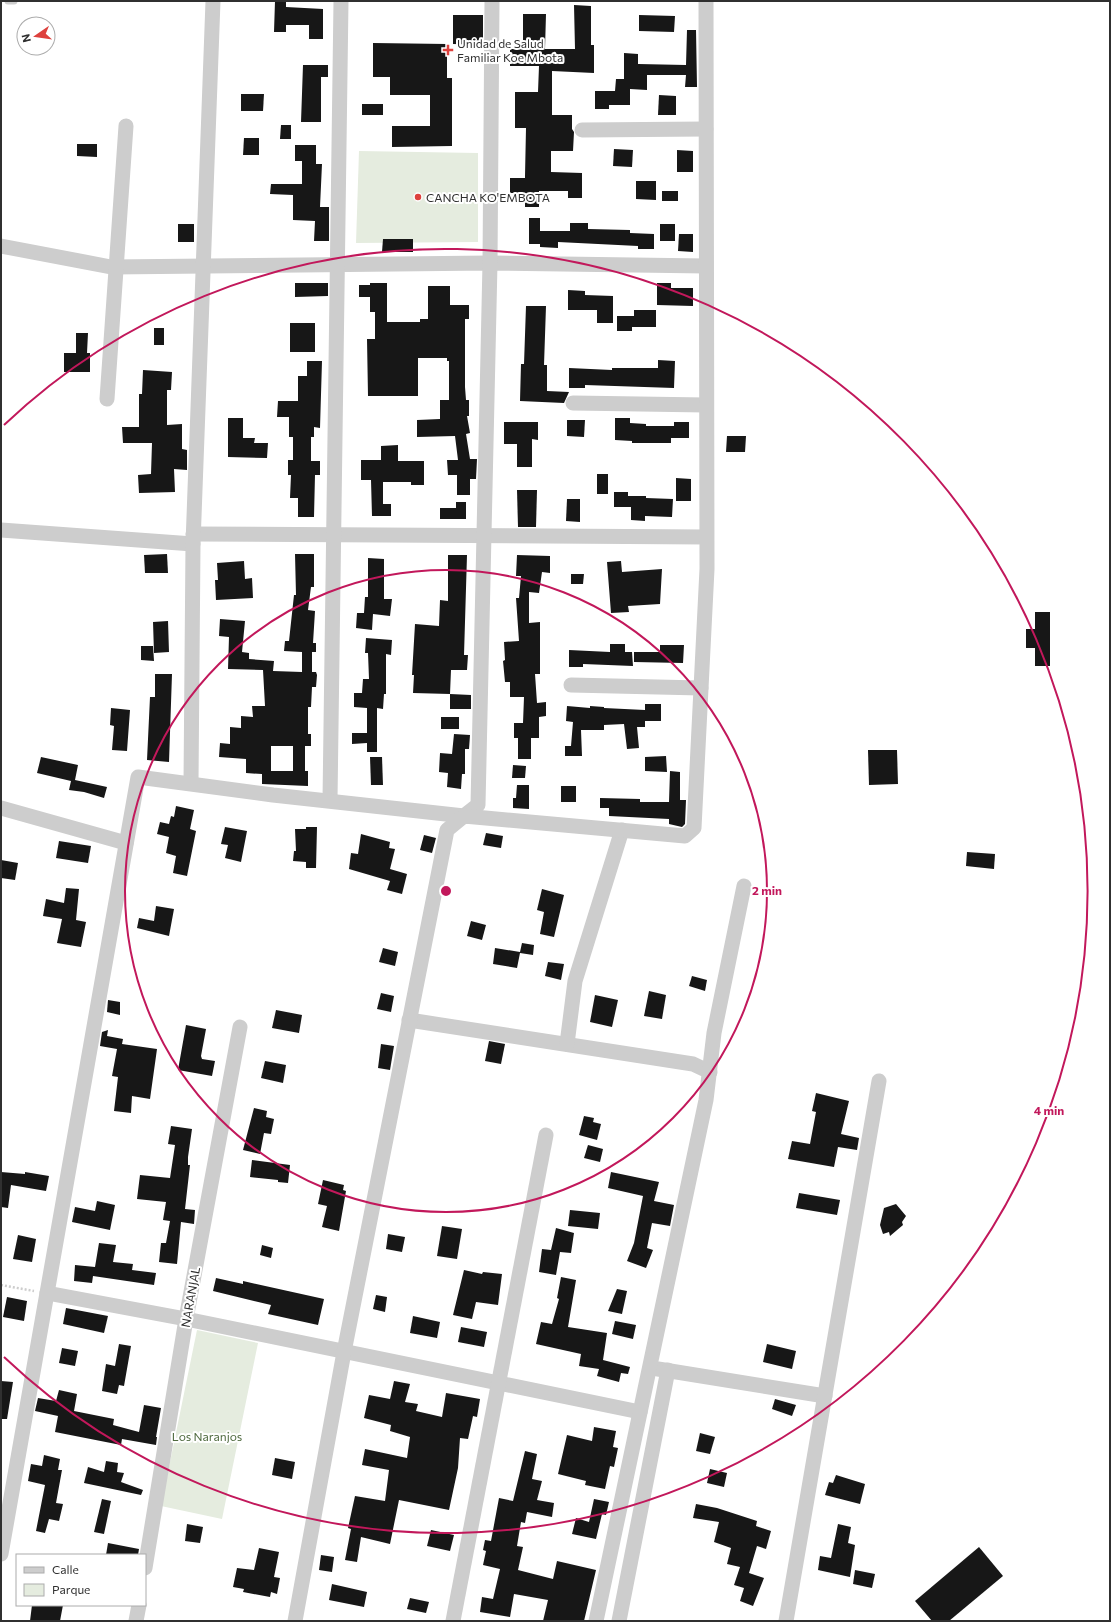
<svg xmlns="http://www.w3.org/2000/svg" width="1111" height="1622" font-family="Commissioner,sans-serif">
	<rect width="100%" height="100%" fill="#fff"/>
	<g fill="#e5ecdf">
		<polygon points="359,151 478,153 478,242 356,243"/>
		<polygon points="197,1330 258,1343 222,1519 161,1506"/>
	</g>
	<g fill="#171717" fill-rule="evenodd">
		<polygon points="275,1 286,1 286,7 323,9 323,39 309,39 309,25 286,25 286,32 274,32"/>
		<polygon points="574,5 591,6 591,45 594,45 594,73 552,71 552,115 572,115 572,129 574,132 573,151 551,151 551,172 582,173 582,198 568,198 568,191 539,191 539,207 525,207 525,193 510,193 510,178 525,178 525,176 526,128 515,128 515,92 538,92 539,66 510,66 510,49 514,49 514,45 523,45 523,14 546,14 545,49 575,49"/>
		<polygon points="453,15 483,15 483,45 453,44"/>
		<polygon points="639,15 675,16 674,32 639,31"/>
		<polygon points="687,30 696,30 697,87 685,87 686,75 647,75 647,90 630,89 630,105 609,105 609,109 595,109 595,91 615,91 616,79 624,79 624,53 638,54 638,64 686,65"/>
		<polygon points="373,43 447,44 447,78 452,78 452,146 392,147 392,126 430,126 430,95 390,95 390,77 373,77"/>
		<polygon points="303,65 328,65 328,77 321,77 321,122 301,122"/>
		<polygon points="241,94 264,94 263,111 241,111"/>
		<polygon points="659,95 676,96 676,115 658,115"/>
		<rect x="362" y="104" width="21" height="11"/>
		<polygon points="281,125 291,125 291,139 280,139"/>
		<polygon points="244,138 259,138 259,155 243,155"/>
		<polygon points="77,144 97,144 97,157 77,156"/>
		<polygon points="295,145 316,145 316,164 322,164 320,207 329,207 329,241 314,241 315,221 293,220 293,195 270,194 271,184 302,184 302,161 295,161"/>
		<polygon points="614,149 633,150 632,167 613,166"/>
		<polygon points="677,150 693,151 693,172 677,172"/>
		<polygon points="636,181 656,181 656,200 636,199"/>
		<rect x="662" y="191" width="16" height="10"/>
		<polygon points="529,218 540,218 540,231 570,231 570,223 588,223 588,229 630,230 630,233 654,234 654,249 638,249 638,246 558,242 558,248 540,247 540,244 529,244"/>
		<rect x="178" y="224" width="16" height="18"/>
		<rect x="660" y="224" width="15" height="17"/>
		<polygon points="679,234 693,234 693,252 678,251"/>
		<polygon points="383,239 413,239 413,252 382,252"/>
		<polygon points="295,283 328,283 328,296 295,297"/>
		<polygon points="370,283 387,283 387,322 420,322 420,319 428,319 428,286 450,286 450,305 469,305 469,319 465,319 465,387 466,400 469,400 469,416 467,416 470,433 466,434 470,459 477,459 476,479 470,479 470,495 457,495 457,475 448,475 447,460 458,460 455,436 417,437 417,420 440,419 440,400 449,400 449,361 447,361 447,358 418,358 418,396 368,396 367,339 375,339 375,312 370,312 370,297 359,297 359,285 370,285"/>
		<polygon points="657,283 671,283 671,288 693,288 693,306 657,305"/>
		<polygon points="568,290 585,291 585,295 613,296 613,323 597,323 597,310 568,310"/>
		<polygon points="526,306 546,306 544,365 547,365 547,391 569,392 564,403 520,401 521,364 524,364"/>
		<polygon points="634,310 656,310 656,327 632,327 632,331 617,331 617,316 634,316"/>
		<rect x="290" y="323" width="25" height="29"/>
		<rect x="154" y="328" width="10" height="17"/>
		<polygon points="76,333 88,333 87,353 90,353 90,372 64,372 64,353 76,353"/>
		<polygon points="658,360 675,361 674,388 585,385 585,388 569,388 569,368 612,370 612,368 658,368"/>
		<polygon points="307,361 322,361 320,428 314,427 314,437 311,437 311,461 320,461 320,475 315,475 314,517 298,517 298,498 290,498 291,475 288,475 288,460 293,460 293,437 289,437 289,417 277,417 278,401 298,401 298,376 307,376"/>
		<polygon points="143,370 172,372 171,390 167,390 167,425 182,424 182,449 187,450 187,470 174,469 175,492 139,493 138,475 151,474 152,443 123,443 122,427 139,427 139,394 142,394"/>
		<polygon points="228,418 243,418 243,438 255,438 254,443 268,443 267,458 228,457"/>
		<polygon points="615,418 630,418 630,423 646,424 646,426 674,426 674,422 689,422 689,438 671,438 671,443 632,443 632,441 615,440"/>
		<polygon points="567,420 585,420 584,437 567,436"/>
		<polygon points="504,422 538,422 538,440 532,439 532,467 517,467 517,444 504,444"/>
		<polygon points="727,436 746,436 745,452 726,452"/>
		<polygon points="398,445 398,461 424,461 424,485 411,485 411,482 383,482 383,504 391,504 391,516 372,516 371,480 361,480 361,460 381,460 381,446"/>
		<rect x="597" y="474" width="11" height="20"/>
		<polygon points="676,478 691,479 691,501 676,501"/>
		<polygon points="517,490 537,490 536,527 518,527"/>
		<polygon points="614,492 628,492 628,496 646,496 646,498 673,499 672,517 645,516 645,521 631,520 631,507 614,507"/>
		<polygon points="567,499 580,499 580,522 566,521"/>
		<polygon points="456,502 466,502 466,519 440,519 440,508 456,508"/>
		<polygon points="167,554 168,573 145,573 144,555"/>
		<path d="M295,554H314V587H311L308,610L315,611L313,643H316V652H312V672H316L317,675L316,687H312L311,707H308V734H311V746H305V771H308V786L262,784V774L246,773V759L219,757L220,743L230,744V727L241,728V716L253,717L252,706H265L263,670L228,669L229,637L219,636L220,619L245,621L242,652L249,653V659L274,661L273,671L302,672V652L284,651L285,641H289L294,595H296ZM271,746H293V771H271Z"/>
		<polygon points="448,555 467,555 464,655 468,655 467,670 451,670 450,694 413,693 414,675 412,675 415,624 439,626 440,600 448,601"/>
		<polygon points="517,555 550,556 550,573 542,572 539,593 529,592 529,623 540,622 540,674 535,674 537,703 546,702 546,716 539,717 539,738 531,738 531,759 518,759 518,738 514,738 514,723 523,723 524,697 510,697 510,682 505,682 503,661 505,660 504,642 519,641 516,598 519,598 521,576 516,576"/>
		<polygon points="368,558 384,559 384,599 392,599 390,616 373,614 372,630 356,628 357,613 364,613 365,597 368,597"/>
		<polygon points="244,561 245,579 252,578 253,598 216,600 215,580 218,580 217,563"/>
		<polygon points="621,561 622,572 662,569 660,604 628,606 629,612 611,613 607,562"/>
		<polygon points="571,574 584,574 583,584 571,584"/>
		<polygon points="1035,612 1050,612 1050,666 1035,666 1035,648 1026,648 1026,629 1035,629"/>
		<polygon points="168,621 169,652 154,653 153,622"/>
		<polygon points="366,638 392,640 391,655 386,654 386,694 384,694 383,709 377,708 377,752 367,752 367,743 352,744 352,733 367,733 367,708 354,707 354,693 362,693 363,679 369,679 368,653 365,653"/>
		<polygon points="610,644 625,644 625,652 632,652 633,666 583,664 583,667 569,667 569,650 610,652"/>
		<polygon points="660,645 684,645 683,663 634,662 634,652 660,652"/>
		<polygon points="141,646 153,646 154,661 141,660"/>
		<polygon points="155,674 172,674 169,762 147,760 150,697 155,697"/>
		<polygon points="450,694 471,695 471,709 450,709"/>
		<polygon points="645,704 661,704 661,721 645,721 645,727 637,727 639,748 627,749 624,724 604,725 604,730 581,730 582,756 565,756 565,746 571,746 573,722 566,721 567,706 590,708 590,706 604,707 604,708 645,710"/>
		<polygon points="111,708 130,710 127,751 112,750 114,726 110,725"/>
		<rect x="441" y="717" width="18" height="12"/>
		<polygon points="454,734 470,735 469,749 465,749 465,774 462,774 461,789 447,787 448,773 439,772 440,753 452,754"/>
		<polygon points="868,750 897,750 898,784 869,785"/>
		<polygon points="666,756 667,772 645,771 645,757"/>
		<polygon points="41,757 78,765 75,780 107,787 104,798 84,792 69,790 71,781 37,773"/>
		<polygon points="370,757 382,757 383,785 371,785"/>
		<polygon points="513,765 526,766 525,778 512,778"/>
		<polygon points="670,771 680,772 680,800 686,800 685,824 682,827 669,824 669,819 609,816 609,808 600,808 600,798 640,799 640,802 669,802"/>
		<polygon points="517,785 529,785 529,809 513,808 513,798 516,798"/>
		<rect x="561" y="786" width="15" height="16"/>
		<polygon points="176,806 194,810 190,829 196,831 187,876 173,873 176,856 166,853 169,837 157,834 160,822 169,824 171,816 174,817"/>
		<polygon points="225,827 247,831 241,862 225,858 228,845 221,844"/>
		<polygon points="306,827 317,827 316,868 306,868 306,862 293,861 294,851 296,851 295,829 306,829"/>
		<polygon points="486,833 503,836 501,848 483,845"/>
		<polygon points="361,834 390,842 389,848 395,849 390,869 407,874 402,894 387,890 390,881 349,869 351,853 358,854"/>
		<polygon points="424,835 436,838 432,853 420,850"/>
		<polygon points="59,841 91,846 88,863 56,858"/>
		<polygon points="967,852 995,854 994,869 966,866"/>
		<polygon points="1,860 18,863 15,880 1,878"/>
		<polygon points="66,888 79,889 76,920 86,922 81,947 57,943 62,919 43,916 46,899 64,903"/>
		<polygon points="542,889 564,895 554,937 540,934 544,912 537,910"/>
		<polygon points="156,906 174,909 169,936 137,928 139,918 154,921"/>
		<polygon points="471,921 486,925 482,940 467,936"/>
		<polygon points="522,943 534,945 533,955 520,953 517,968 493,964 495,948 520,952"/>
		<polygon points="383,948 398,952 395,966 379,962"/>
		<polygon points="548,962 564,964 561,980 545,976"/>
		<polygon points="692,976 707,980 705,991 689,986"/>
		<polygon points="649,991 666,995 662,1019 644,1016"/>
		<polygon points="381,993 394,996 391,1012 377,1009"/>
		<polygon points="595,995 618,1000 612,1027 590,1022"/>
		<polygon points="108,1000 120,1002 120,1015 107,1012"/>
		<polygon points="276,1010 302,1015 299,1033 272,1028"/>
		<polygon points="186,1025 206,1029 201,1056 202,1059 215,1061 212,1076 178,1070"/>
		<polygon points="108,1030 107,1036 123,1039 122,1044 157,1049 150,1099 132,1096 131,1113 114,1111 118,1077 112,1076 117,1049 100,1046 102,1032"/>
		<polygon points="489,1041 505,1044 501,1064 485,1061"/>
		<polygon points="381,1044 394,1046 390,1070 378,1068"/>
		<polygon points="265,1061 286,1065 283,1083 261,1078"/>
		<polygon points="816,1093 849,1101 841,1134 859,1138 857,1150 838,1147 834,1167 788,1159 792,1141 810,1144 816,1112 812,1111"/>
		<polygon points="254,1108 267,1111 266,1117 274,1119 271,1134 264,1133 260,1154 243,1150"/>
		<polygon points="584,1116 594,1118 593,1122 601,1124 597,1140 579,1135"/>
		<polygon points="171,1126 192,1129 188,1157 188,1165 190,1165 185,1209 195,1210 194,1224 181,1222 177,1264 159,1262 161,1243 166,1243 170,1221 163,1220 166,1202 137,1199 140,1175 170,1178 175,1145 168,1144"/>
		<polygon points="588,1145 603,1149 600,1162 584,1158"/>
		<polygon points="252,1160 290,1165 288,1183 278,1182 278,1180 250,1177"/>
		<polygon points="1,1172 25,1174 25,1172 49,1176 46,1191 11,1185 8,1208 1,1207"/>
		<polygon points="611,1172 659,1182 654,1201 674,1205 670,1226 652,1223 647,1248 653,1250 646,1268 627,1261 634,1243 643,1196 608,1188"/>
		<polygon points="323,1180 344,1185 343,1190 346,1191 339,1231 322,1227 327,1206 318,1204"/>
		<polygon points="799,1193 840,1200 837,1215 796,1208"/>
		<polygon points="97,1201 115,1205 110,1230 72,1222 75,1207 95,1211"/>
		<polygon points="896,1204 906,1216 902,1222 903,1225 890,1236 889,1232 883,1234 880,1225 884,1208"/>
		<polygon points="570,1210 600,1213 598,1229 568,1226"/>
		<polygon points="442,1226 462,1229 457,1259 437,1256"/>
		<polygon points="556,1228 574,1233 571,1253 560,1252 556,1275 539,1272 542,1249 551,1250"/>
		<polygon points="388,1234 405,1237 402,1252 386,1249"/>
		<polygon points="18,1235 36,1239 32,1262 13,1259"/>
		<polygon points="99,1243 116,1245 113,1262 133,1264 132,1270 156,1273 154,1285 93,1276 92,1283 74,1281 75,1265 95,1267"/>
		<polygon points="262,1245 273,1248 271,1258 260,1255"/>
		<polygon points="464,1270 482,1274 483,1272 502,1274 498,1305 476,1302 472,1319 453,1315"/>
		<polygon points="561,1277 576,1280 568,1327 607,1333 603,1360 630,1367 628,1374 621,1373 619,1382 597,1376 599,1369 579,1366 581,1354 536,1344 541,1322 552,1324 559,1299 557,1298"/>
		<polygon points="216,1278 243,1284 243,1281 324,1299 318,1325 268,1314 271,1305 213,1291"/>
		<polygon points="617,1289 627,1291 622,1314 608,1311"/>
		<polygon points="376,1295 387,1297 385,1312 373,1309"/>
		<polygon points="7,1297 27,1301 24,1321 3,1317"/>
		<polygon points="66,1308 108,1316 104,1333 63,1324"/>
		<polygon points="413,1316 440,1322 437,1338 410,1333"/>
		<polygon points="615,1321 636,1325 633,1339 612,1334"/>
		<polygon points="461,1327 487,1332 484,1347 458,1342"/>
		<polygon points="119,1344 131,1346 124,1386 119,1385 117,1394 102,1391 106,1364 115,1366"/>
		<polygon points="767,1344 796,1351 792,1369 763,1362"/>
		<polygon points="62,1348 78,1351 75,1366 59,1363"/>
		<polygon points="1,1381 13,1382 7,1419 1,1419"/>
		<polygon points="394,1381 410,1384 405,1402 418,1404 416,1411 442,1417 446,1393 480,1399 477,1417 473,1416 468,1439 460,1438 458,1468 449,1510 399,1500 390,1544 361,1537 357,1562 345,1560 351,1529 348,1528 355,1496 385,1501 389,1470 362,1465 365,1449 407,1458 410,1437 390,1431 391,1425 364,1418 369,1395 390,1399"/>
		<polygon points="59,1390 77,1394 74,1411 114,1419 113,1425 139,1432 144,1405 161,1408 156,1437 157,1437 156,1445 122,1439 121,1445 55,1432 58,1416 35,1411 38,1398 56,1401"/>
		<polygon points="775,1399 796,1405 792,1416 772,1409"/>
		<polygon points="594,1427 616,1431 613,1447 618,1448 614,1467 610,1466 605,1489 585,1485 586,1481 558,1474 567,1435 592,1441"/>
		<polygon points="700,1433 715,1437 710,1454 696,1451"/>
		<polygon points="525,1451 537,1454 532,1479 542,1481 537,1500 554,1503 552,1517 527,1512 525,1523 521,1522 517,1546 523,1547 518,1570 553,1579 557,1561 596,1570 584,1621 543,1621 548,1600 514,1594 510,1617 480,1612 482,1597 493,1599 500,1569 483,1565 486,1551 483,1550 485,1540 491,1541 499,1498 513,1501"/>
		<polygon points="44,1455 60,1459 58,1470 62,1470 56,1503 63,1504 59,1521 49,1519 45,1533 36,1531 45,1485 28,1481 31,1464 42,1466"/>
		<polygon points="275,1458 295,1462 292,1479 272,1475"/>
		<polygon points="106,1461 118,1463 117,1472 124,1473 121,1482 143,1490 141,1495 84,1483 88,1467 104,1472"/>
		<polygon points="710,1469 727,1473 724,1487 707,1483"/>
		<polygon points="836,1475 865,1484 860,1504 825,1495 829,1482 833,1483"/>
		<polygon points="102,1499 111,1501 104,1534 94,1532"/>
		<polygon points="594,1499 609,1502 606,1515 602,1514 596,1539 572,1534 576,1518 589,1522"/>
		<polygon points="696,1504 717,1508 757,1521 756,1526 771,1531 766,1549 757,1546 749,1573 764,1578 753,1606 740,1601 744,1588 734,1585 740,1567 727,1564 731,1548 714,1542 719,1522 693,1518"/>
		<polygon points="187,1524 203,1527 200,1543 185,1541"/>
		<polygon points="838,1524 851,1527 848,1543 855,1545 850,1577 818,1570 820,1556 831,1558"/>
		<polygon points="431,1530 454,1535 450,1551 427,1546"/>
		<polygon points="108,1543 139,1549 138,1555 106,1555"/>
		<polygon points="979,1547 1003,1576 949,1621 932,1621 915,1601"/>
		<polygon points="259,1548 279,1552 274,1577 280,1578 277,1594 271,1592 270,1597 243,1592 244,1589 233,1587 237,1568 254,1570"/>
		<polygon points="321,1555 334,1557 332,1572 319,1570"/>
		<polygon points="855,1570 875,1574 872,1588 853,1584"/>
		<polygon points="332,1584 367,1592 364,1607 329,1600"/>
		<polygon points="410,1598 429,1602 426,1613 407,1609"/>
		<polygon points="32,1605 63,1605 60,1621 30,1621"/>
	</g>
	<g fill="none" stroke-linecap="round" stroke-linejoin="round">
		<polyline stroke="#cdcdcd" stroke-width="2.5" stroke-dasharray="2 2" stroke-linecap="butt" points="1,1285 34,1291"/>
		<polyline stroke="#cdcdcd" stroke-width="7" points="8,1 14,1"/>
		<g stroke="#cdcdcd" stroke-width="15">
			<polyline points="582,130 706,129"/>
			<polyline points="1,246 111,267 490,263 706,266"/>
			<polyline points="107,399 126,126"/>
			<polyline points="573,403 706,405"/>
			<polyline points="1,530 193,544"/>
			<polyline points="193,534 706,537"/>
			<polyline points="571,685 701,688"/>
			<polyline points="191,783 193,544 213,1"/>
			<polyline points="330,800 341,1"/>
			<polyline points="1,808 126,843"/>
			<polyline points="409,1020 693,1064 710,1072"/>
			<polyline points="567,1044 575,981 622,830"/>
			<polyline points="47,1293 186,1319 640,1412"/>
			<polyline points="658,1369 825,1396"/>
			<polyline points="1,1554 138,777 273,795 464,816 478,805 490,263 492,1"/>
			<polyline points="145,1568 186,1319 240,1027"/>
			<polyline points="136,1621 139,1605"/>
			<polyline points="295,1621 344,1352 447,830 464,816 685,836 694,828 707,569 706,1"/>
			<polyline points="453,1621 546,1135"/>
			<polyline points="596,1621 706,1100 714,1033 744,886"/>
			<polyline points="619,1621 668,1370"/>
			<polyline points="786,1621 879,1081"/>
		</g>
	</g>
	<g fill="none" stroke="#c2185b" stroke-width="2">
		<circle cx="446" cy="891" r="321"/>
		<path d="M4 425A642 642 0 1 1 4 1357"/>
	</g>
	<g fill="#dd413d" stroke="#fff" stroke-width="1.5">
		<path d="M446 44h4v4h4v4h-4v4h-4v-4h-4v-4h4z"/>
		<circle cx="418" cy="197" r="4"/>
	</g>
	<g text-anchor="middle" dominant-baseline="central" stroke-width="4" stroke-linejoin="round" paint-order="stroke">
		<g font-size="12" fill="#303030" stroke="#fff" text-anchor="start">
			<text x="457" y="43">Unidad de Salud<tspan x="457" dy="14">Familiar Koe Mbota</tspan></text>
			<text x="426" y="197">CANCHA KO'EMBOTA</text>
		</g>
		<g font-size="12" fill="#303030" stroke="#fff">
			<text transform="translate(190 1297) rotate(-80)">NARANJAL</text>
		</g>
		<g font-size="12" fill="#4f6a3f" stroke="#fff">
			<text x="207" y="1436">Los Naranjos</text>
		</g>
	</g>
	<circle cx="446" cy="891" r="6" fill="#c2185b" stroke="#fff" stroke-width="2"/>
	<g font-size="12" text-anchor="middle" font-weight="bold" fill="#c2185b" stroke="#fff" stroke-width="4" stroke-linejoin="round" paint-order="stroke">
		<text x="767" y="895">2 min</text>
		<text x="1049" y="1115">4 min</text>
	</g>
	<rect width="1111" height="1622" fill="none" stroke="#303030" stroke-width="4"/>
	<rect x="16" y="1554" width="130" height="52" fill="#ffffff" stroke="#acacac"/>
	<rect x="24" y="1567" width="20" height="6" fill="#cdcdcd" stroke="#acacac"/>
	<text x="52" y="1574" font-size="12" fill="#303030">Calle</text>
	<rect x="24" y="1584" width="20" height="12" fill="#e5ecdf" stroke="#acacac"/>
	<text x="52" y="1594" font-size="12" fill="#303030">Parque</text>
	<g transform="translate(36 36) rotate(257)"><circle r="19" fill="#ffffff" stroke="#acacac"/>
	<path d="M0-3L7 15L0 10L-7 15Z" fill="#dd413d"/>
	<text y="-6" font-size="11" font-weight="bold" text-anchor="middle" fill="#303030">N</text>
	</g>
</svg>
